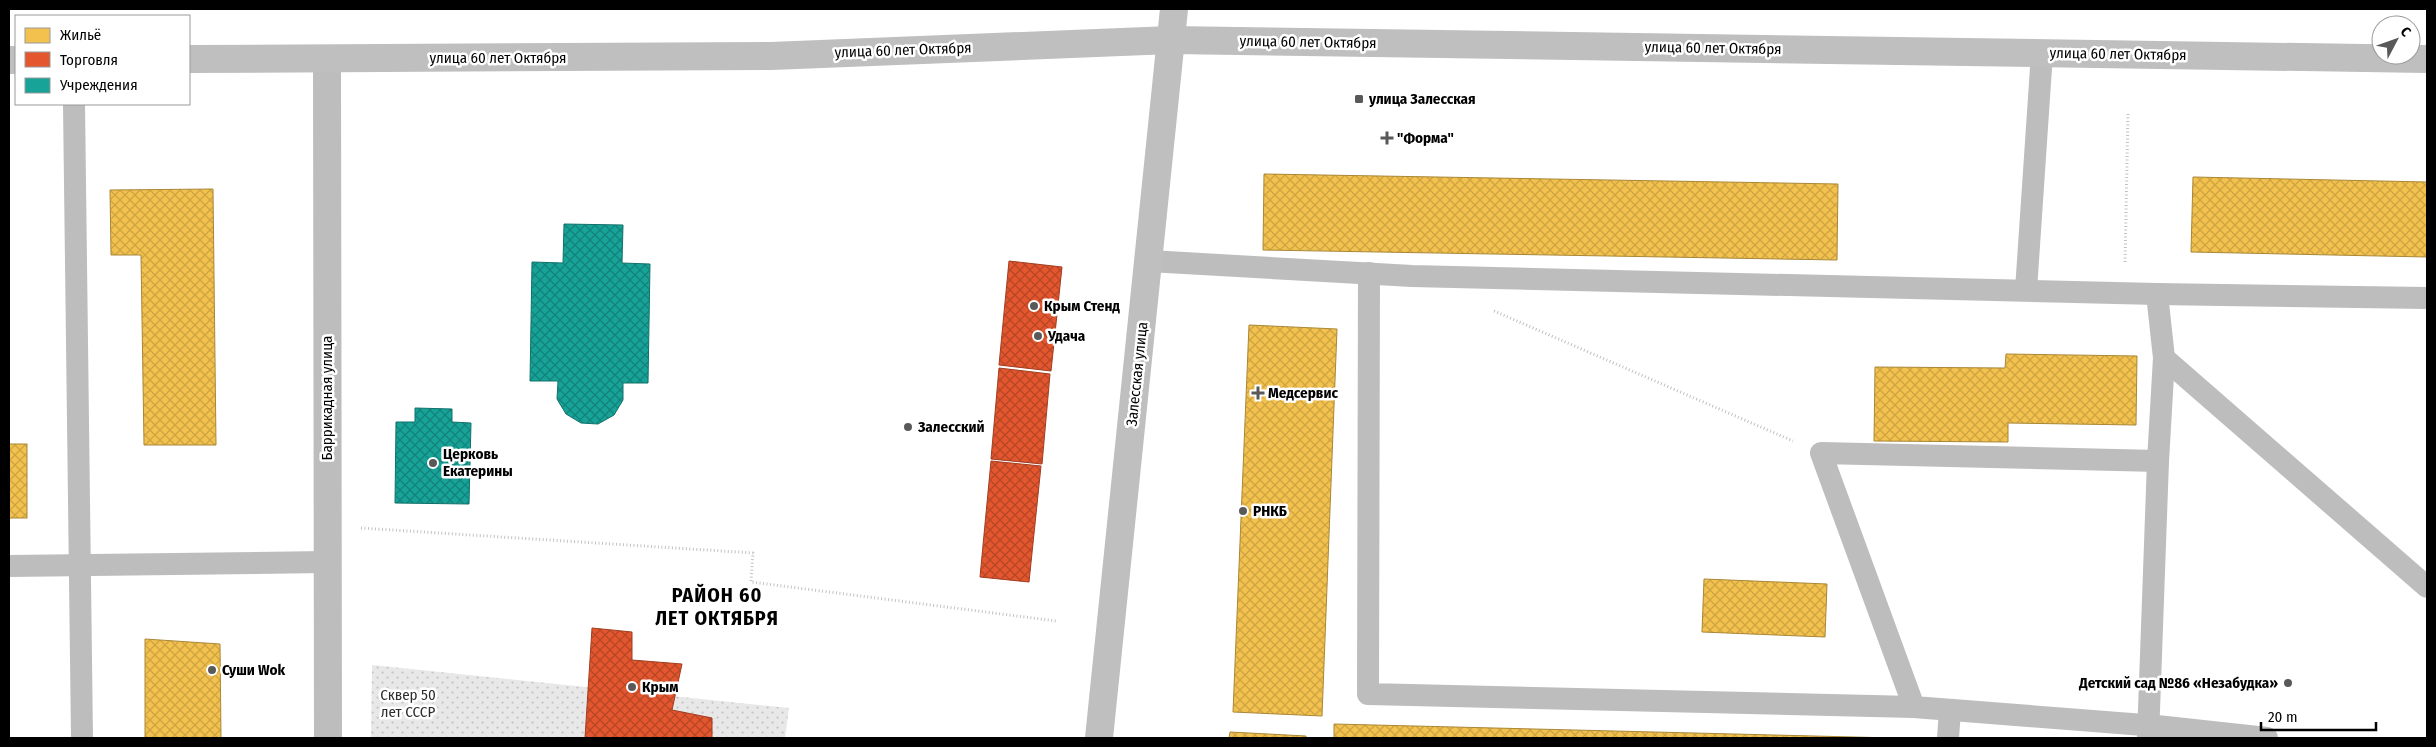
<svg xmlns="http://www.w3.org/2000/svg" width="2436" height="747" font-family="'Fira Sans Condensed',sans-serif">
	<defs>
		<pattern id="grass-dots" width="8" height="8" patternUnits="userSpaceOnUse" patternTransform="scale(1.25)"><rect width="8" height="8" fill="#e8e8e8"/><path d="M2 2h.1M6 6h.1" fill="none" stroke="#c5c5c5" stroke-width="1.8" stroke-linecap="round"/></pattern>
		<pattern id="homes-cross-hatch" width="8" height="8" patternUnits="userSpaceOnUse" patternTransform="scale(1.25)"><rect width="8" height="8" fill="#f2c14e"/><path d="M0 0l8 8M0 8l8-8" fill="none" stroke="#cea442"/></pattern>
		<pattern id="shops-cross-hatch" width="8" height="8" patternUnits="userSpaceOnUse" patternTransform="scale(1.25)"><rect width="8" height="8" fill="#e4572e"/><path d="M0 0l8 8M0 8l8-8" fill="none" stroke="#b64625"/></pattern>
		<pattern id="public-cross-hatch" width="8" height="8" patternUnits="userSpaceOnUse" patternTransform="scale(1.25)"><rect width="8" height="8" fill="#17a398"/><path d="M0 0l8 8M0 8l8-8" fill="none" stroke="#12827a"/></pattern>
	</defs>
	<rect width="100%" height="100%" fill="#fff"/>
	<polygon fill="url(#grass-dots)" points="372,665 789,708 785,738 371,738"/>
	<g fill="url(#homes-cross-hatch)" stroke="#a98737">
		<polygon points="1264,174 1838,184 1837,260 1263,250"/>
		<polygon points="2193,177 2427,182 2427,257 2191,252"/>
		<polygon points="213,189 216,445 144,445 141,255 111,255 110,190"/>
		<polygon points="1249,325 1337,329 1322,716 1233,712"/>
		<polygon points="2006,354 2137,356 2136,425 2008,423 2008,442 1874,441 1875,367 2005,368"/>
		<rect x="9" y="444" width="18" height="74"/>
		<polygon points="1704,579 1827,584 1825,637 1702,632"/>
		<polygon points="145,639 220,644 221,738 145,738"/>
		<polygon points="1334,724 1894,738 1334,738"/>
		<polygon points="1230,732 1306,736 1306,738 1229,738"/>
	</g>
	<g fill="url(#shops-cross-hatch)" stroke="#a03d20">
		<polygon points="1009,261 1062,267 1051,371 999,365"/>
		<polygon points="999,368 1050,374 1042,464 991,459"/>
		<polygon points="991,461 1041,466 1029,582 980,577"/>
		<polygon points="592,628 632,632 632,660 682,664 672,710 712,718 712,738 585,738"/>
	</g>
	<g fill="url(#public-cross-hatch)" stroke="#10726a">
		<polygon points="564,224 623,225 622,263 650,264 648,383 623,383 623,400 614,415 598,424 581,423 566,414 557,399 558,381 530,381 532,262 563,263"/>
		<polygon points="415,408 452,409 452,422 471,423 469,504 395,503 396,422 415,422"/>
	</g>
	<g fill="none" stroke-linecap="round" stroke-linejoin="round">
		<g stroke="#c2c2c2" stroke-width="3" stroke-dasharray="1 2.5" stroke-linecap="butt">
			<polyline points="2125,262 2128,113"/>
			<polyline points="1494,311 1793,441"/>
			<polyline points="361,528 753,553 751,582 1056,621"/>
		</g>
		<g stroke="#bdbdbd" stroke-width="22">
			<polyline points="74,104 82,738"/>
			<polyline points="1149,261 1412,276 2157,294 2427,298"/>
			<polyline points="1369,273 1368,694 1914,707"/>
			<polyline points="2026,290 2042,53"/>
			<polyline points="2164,358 2427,587"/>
			<polyline points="2158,461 1821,453 1914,707 2157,726 2267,738"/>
			<polyline points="9,566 327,562"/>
			<polyline points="1948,738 1950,710"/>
			<polyline points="2148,738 2158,461 2164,358 2157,294"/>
		</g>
		<polyline stroke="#bdbdbd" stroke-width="28" points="327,59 328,738"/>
		<g stroke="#bfbfbf" stroke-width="28">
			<polyline points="189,59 771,56 1171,40 2427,59"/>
			<polyline points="9,60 16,60"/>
			<polyline points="1099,738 1174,9"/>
		</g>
	</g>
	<g fill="#595959" stroke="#fff" stroke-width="2">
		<rect x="1354" y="94" width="10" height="10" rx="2.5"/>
		<path d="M1384.5 130.5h5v5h5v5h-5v5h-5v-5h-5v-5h5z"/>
		<circle cx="1034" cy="306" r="5"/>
		<circle cx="1038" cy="336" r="5"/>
		<path d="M1255.5 385.5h5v5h5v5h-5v5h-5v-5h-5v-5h5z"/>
		<circle cx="908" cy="427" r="5"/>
		<circle cx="433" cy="463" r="5"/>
		<circle cx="1243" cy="511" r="5"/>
		<circle cx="212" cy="670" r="5"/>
		<circle cx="2288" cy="683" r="5"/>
		<circle cx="632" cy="687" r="5"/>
	</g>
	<g text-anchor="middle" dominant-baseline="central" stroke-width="5" stroke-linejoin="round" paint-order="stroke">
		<g font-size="15" fill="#000" stroke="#fff">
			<text transform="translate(1308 42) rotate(1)">улица 60 лет Октября</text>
			<text transform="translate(1713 48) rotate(1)">улица 60 лет Октября</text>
			<text transform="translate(903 50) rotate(-2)">улица 60 лет Октября</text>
			<text transform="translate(2118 54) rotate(1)">улица 60 лет Октября</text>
			<text x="498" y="58">улица 60 лет Октября</text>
			<text transform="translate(1137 374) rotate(-84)">Залесская улица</text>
			<text transform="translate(327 398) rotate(-90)">Баррикадная улица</text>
		</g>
		<g font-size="15" font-weight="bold" fill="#000" stroke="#fff" text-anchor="start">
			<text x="1369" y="99">улица Залесская</text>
			<text x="1397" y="138">"Форма"</text>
			<text x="1044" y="306">Крым Стенд</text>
			<text x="1048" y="336">Удача</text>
			<text x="1268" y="393">Медсервис</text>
			<text x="918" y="427">Залесский</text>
			<text x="443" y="454">Церковь<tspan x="443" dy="17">Екатерины</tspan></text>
			<text x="1253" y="511">РНКБ</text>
			<text x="222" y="670">Суши Wok</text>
			<text x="2278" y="683" text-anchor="end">Детский сад №86 «Незабудка»</text>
			<text x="642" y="687">Крым</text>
		</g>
		<g font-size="15" fill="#2c2c2c" stroke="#fff">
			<text x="408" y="695">Сквер 50<tspan x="408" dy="17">лет СССР</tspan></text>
		</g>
		<g font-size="20" font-weight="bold" letter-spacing="1" fill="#000" stroke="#fff">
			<text x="717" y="595">РАЙОН 60<tspan x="717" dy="23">ЛЕТ ОКТЯБРЯ</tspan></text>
		</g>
	</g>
	<rect width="2436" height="747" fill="none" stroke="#000000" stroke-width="20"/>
	<rect x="15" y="15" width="175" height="90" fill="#ffffff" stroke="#999999"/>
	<rect x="25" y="28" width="25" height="15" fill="#f2c14e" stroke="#999999"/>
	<text x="60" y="40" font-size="15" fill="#000000">Жильё</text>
	<rect x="25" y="52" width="25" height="15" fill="#e4572e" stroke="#999999"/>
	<text x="60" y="65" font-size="15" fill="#000000">Торговля</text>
	<rect x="25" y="78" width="25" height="15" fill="#17a398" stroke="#999999"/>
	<text x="60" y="90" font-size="15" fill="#000000">Учреждения</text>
	<g transform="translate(2396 40) rotate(49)"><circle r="24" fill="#ffffff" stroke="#999999"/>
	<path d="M0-4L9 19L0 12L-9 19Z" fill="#595959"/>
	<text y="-8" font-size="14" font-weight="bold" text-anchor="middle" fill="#000000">С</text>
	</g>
	<path d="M2261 722v8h115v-8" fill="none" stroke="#000000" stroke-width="2.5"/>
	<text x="2268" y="722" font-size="15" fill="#000000" stroke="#ffffff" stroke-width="4" paint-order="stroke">20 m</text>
</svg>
